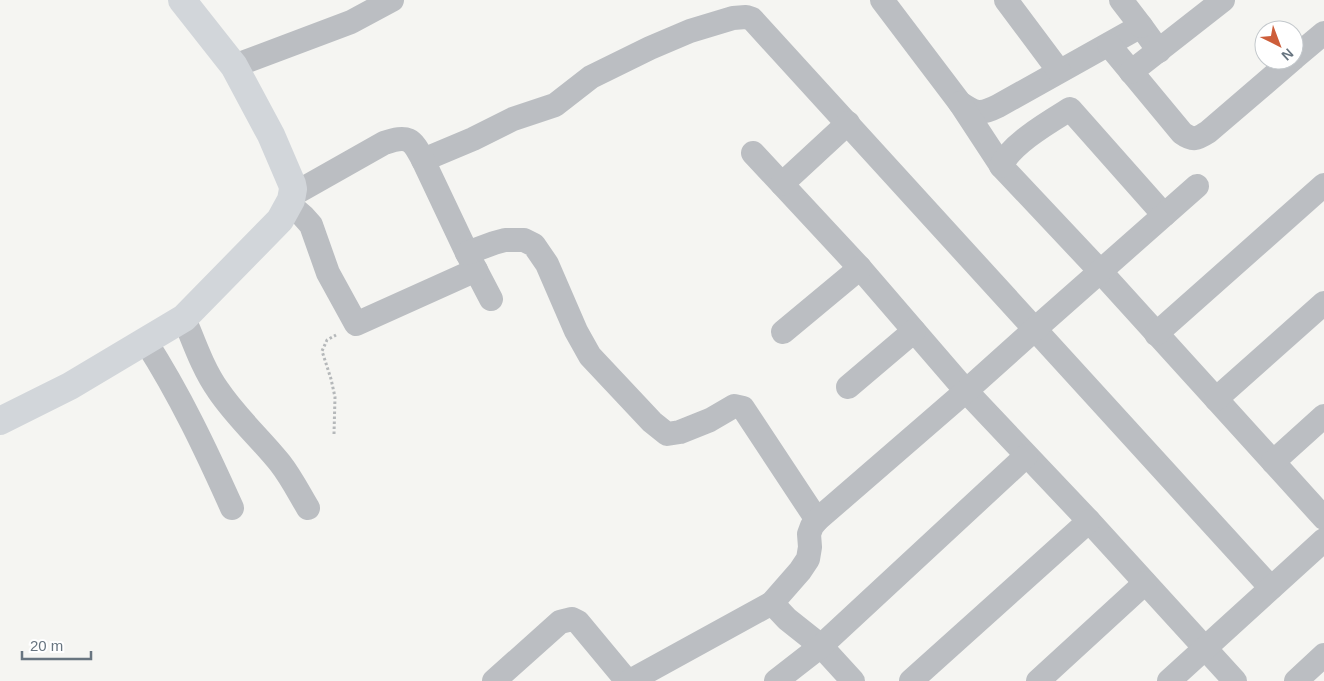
<svg xmlns="http://www.w3.org/2000/svg" width="1324" height="681" font-family="Helvetica,sans-serif">
	<rect width="100%" height="100%" fill="#f5f5f2"/>
	<g fill="none" stroke-linecap="round" stroke-linejoin="round">
		<polyline stroke="#b5b8ba" stroke-width="3" stroke-dasharray="2.5 2.5" stroke-linecap="butt" points="334,434 335,397 331,379 322,351 327,340 336,335"/>
		<g stroke="#bbbec2" stroke-width="24">
			<path d="M882,0L960,103C976,114 980,115 998,106L1141,26L1159,51"/>
			<polyline points="1006,0 1059,71"/>
			<polyline points="1121,0 1141,26"/>
			<path d="M1109,45L1182,133C1193,141 1197,139 1208,132L1292,60"/>
			<polyline points="1294,58 1324,33"/>
			<polyline points="234,66 351,22 392,0"/>
			<polyline points="1131,72 1223,0"/>
			<polyline points="960,103 1002,167 1100,271 1324,518"/>
			<polyline points="753,153 860,268 966,391 1089,521 1235,681"/>
			<polyline points="423,160 473,139 513,119 555,105 591,77 650,48 690,31 733,18 746,17 752,19 1271,588"/>
			<path d="M1001,166C1011,144 1049,122 1070,109L1164,215"/>
			<polyline points="782,184 848,123"/>
			<path d="M292,195L384,143C408,135 412,138 423,160L467,253L491,299"/>
			<polyline points="289,204 303,216 311,225 328,273 356,324 476,270"/>
			<polyline points="467,253 494,243 505,240 524,240 534,245 547,264 576,331 590,356 652,422 667,434 680,432 710,420 734,406 743,408 817,520"/>
			<path d="M184,318C194,342 203,369 218,390C236,417 260,438 280,463C291,477 299,493 308,508"/>
			<polyline points="783,332 860,268"/>
			<polyline points="1156,334 1324,185"/>
			<path d="M146,342C180,395 206,450 232,508"/>
			<polyline points="848,387 914,331"/>
			<polyline points="1216,399 1324,303"/>
			<polyline points="1273,462 1324,416"/>
			<polyline points="772,603 787,619 821,646 853,681"/>
			<polyline points="494,681 560,622 572,619 578,622 627,681"/>
			<polyline points="630,681 772,603 800,571 808,559 810,547 809,534 812,526 817,520 966,391 1035,329 1197,186"/>
			<polyline points="776,681 821,646 1026,456"/>
			<polyline points="911,681 1089,521"/>
			<polyline points="1038,681 1145,583"/>
			<polyline points="1169,681 1324,540"/>
			<polyline points="1296,681 1324,655"/>
		</g>
		<polyline stroke="#d2d6da" stroke-width="28" points="0,421 70,386 184,318 280,220 291,200 293,189 292,184 271,135 234,66 182,0"/>
	</g>
	<g transform="translate(1279 45) rotate(138)"><circle r="24" fill="#ffffff" stroke="#c3c8cc"/>
	<path d="M0-4L9 19L0 12L-9 19Z" fill="#cd5e3a"/>
	<text y="-8" font-size="14" font-weight="bold" text-anchor="middle" fill="#687580">N</text>
	</g>
	<path d="M22 651v8h69v-8" fill="none" stroke="#687580" stroke-width="2.5"/>
	<text x="30" y="651" font-size="15" fill="#687580" stroke="#ffffff" stroke-width="4" paint-order="stroke">20 m</text>
</svg>
